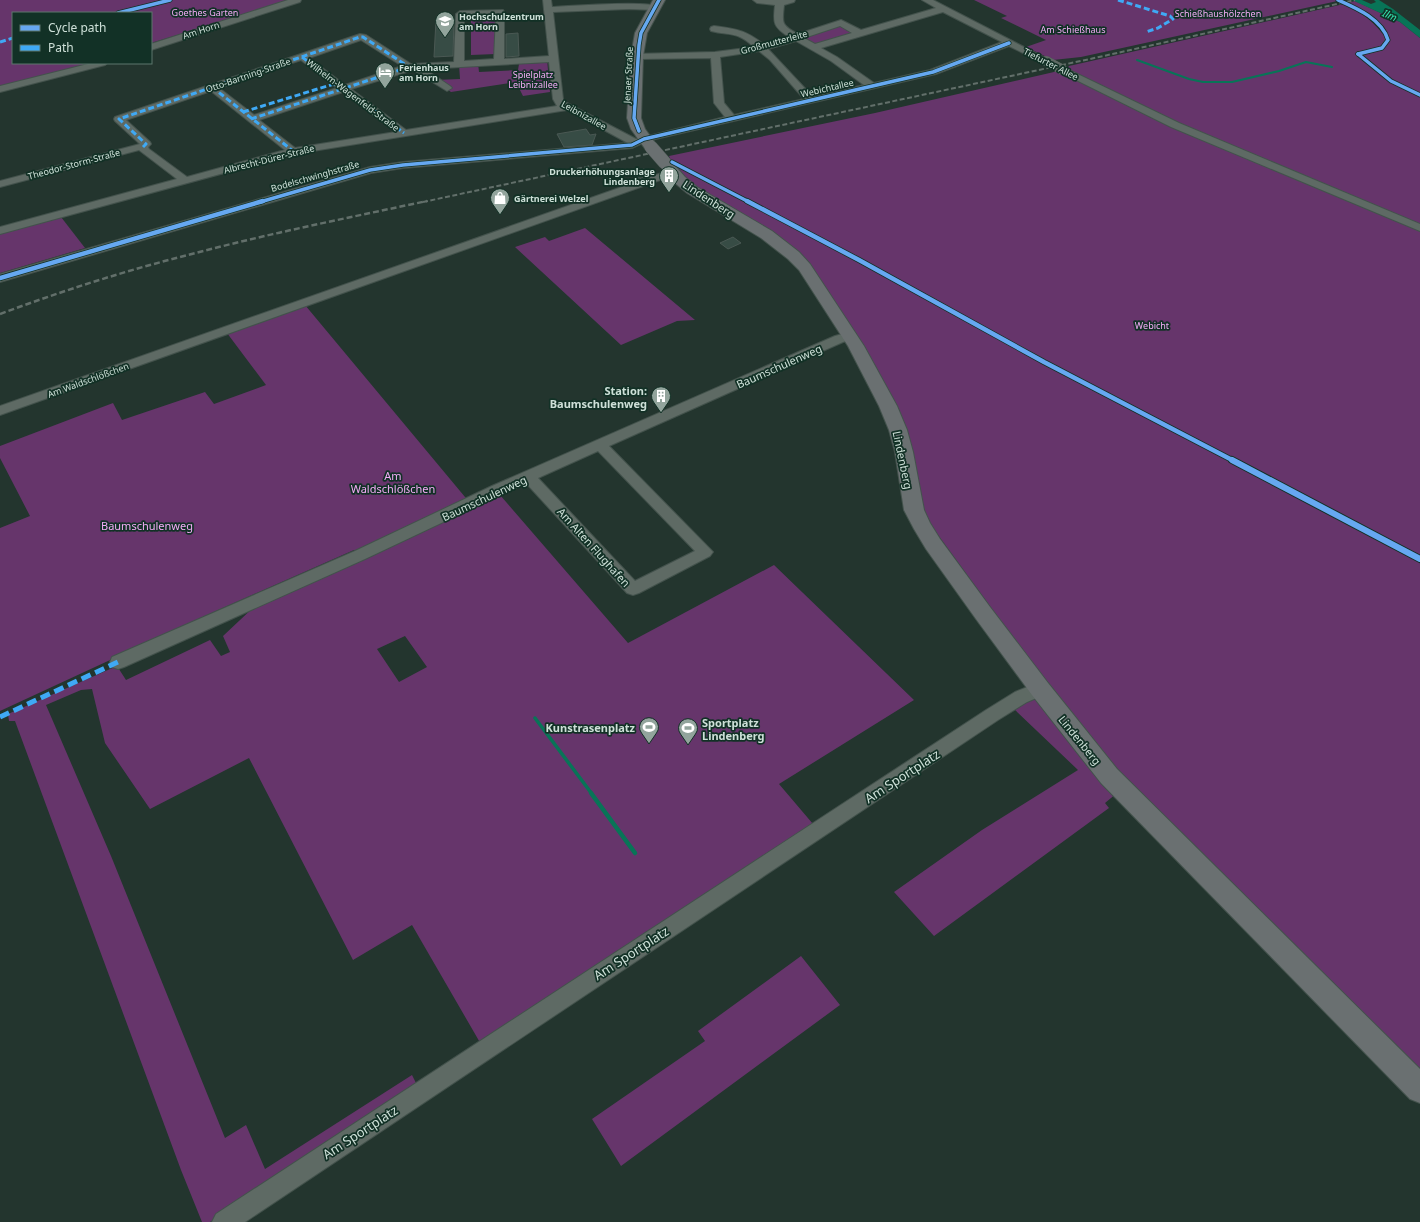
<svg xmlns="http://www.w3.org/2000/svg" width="1420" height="1222" font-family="'Noto Sans',sans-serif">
	<rect width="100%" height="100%" fill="#23352e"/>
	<g fill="#66356b" fill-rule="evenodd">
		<polygon points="0,0 292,0 151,43 151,13 13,13 13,63 94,63 0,87"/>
		<polygon points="974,0 1342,0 1081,57 1053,60 1026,47 1046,40 1001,18 1007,16"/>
		<path d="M1355,1L1400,22L1420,38V1079L1097,753L938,535L932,531L922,513L911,457L809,266L691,183L673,165L669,156L875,113L1067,69L1069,66L1344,4C1360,12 1371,19 1382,33L1386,32L1372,17L1347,3Z"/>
		<polygon points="495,16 496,54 471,55 471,18"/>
		<polygon points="841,25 855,33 814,45 801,37"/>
		<polygon points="547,59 550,92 523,96 516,82 451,92 435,80 460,79 459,64 478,63 479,72 518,70 519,64 540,63 541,60"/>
		<polygon points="61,217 85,248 0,273 0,234"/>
		<polygon points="585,228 695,320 677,321 621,345 515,247 545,237 549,241"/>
		<polygon points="305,305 470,503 357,553 354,550 216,611 0,711 0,528 30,516 0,458 0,446 113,403 122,420 205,392 214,404 266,385 227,333"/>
		<path d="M500,495L628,643L774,565L914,700L779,784L813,824L482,1046L412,925L353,960L249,758L150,809L105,743L92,689L81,690L46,705L111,856L225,1138L246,1125L265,1169L412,1075L416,1083L414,1088L210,1222H202L181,1170L15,721H9L8,714L117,666L126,680L210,640L221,656L230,652L223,636L256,605ZM405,636L427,667L399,682L377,649Z"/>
		<polygon points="1033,698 1039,699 1117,793 1105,803 1109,808 934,936 894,892 982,830 1078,770 1014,709"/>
		<polygon points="801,956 840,1005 621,1166 592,1119 705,1041 698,1031"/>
	</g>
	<polygon fill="#087457" points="1352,0 1362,0 1371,4 1376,2 1374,0 1379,0 1393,9 1420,30 1420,38 1400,22"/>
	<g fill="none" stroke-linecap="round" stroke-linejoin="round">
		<polyline stroke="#087457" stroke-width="2" points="1137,60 1189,79 1203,82 1232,82 1279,71 1306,62 1332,67"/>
		<polyline stroke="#087457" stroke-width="3.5" points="535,718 592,794"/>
		<polyline stroke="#087457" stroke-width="4.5" points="591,793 635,853"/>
	</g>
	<g fill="#374c45" stroke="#4a5853">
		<polygon points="454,19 453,56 434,57 436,20"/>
		<polygon points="518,33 519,56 506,57 506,34"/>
		<polygon points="586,129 590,135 596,134 592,145 564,147 557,134"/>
		<polygon points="644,169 652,175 639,179 631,174"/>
		<polygon points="733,237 741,243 728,249 720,243"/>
	</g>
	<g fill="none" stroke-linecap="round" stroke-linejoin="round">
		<defs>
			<g id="minor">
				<polygon points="288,0 301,0 300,2 151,50 151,44"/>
				<path d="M543,0H551L552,7C568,6 651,0 659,7L655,10L629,9L553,12L563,99L565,102L636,139L725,117L714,103L711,58L637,59L632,56L634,54L715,52L754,47C737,31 731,36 711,31L710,29L711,27L714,26C736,29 746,30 763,44L789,37C773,27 773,23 775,5L757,3L753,0H795L794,2L784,5C782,23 781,25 798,34L841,20L861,30L936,8L922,0H933L1051,61L1049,63H1043L1009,46L936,74L647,141L632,148L403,168L371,173L0,282V274L370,167L403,162L628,143L567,110L294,154L0,234V227L177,179L139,150L0,187V181L140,144L115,121L114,119L115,117L360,34L366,35L411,64L454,62L456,14L460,11L503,10L504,12V59L549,56ZM943,12L1002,42L930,70L874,83L837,57L821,48ZM496,15L494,59L464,61V16ZM840,26L852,33L815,44L804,38ZM361,40L402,66L345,85L309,58ZM796,41L831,61L864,85L813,97L768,49ZM759,51L770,60L804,99L734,115L724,103L720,57ZM301,60L337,88L254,115L219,88ZM549,62L553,99L557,106L406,130L351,89L413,70L447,91L452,88L450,86L425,69ZM211,91L285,150L187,177L149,149L148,147L151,144L150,142L126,120ZM343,92L396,132L295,148L259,120Z"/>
				<polygon points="92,63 107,63 105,65 0,92 0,86"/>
				<polygon points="1063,67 1179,123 1420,224 1420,231 1171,127 1060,72 1058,70"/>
				<polygon points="673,169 678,172 677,174 0,415 0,406"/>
				<path d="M850,332L854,333L856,336L854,339L843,342L609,446L713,552L710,556L639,593L633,595L627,593L526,483L365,559L124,667L118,669L112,667L110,662L112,657L355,551L492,486L835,336ZM598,451L695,551L635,581L538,478Z"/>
				<polygon points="1040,682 1046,684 1048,689 1046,694 1027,702 998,720 245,1222 212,1222 216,1214 986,710 1015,692"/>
			</g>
			<g id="major">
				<polygon points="653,0 665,0 647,33 643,56 641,118 645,129 658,147 656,150 646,150 631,129 627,118 631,56 635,33"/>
				<polygon points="665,159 670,160 685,177 697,187 772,231 799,252 810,264 864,346 897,406 907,430 913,452 924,510 930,523 940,539 990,607 1048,683 1117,769 1420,1069 1420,1103 1410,1099 1101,783 1032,695 976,619 926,549 914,529 904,510 895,452 889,430 879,406 848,346 799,270 788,259 761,238 687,193 675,183 658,163 660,160"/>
			</g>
		</defs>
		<use href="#minor" stroke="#43524c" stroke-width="2"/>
		<use href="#major" stroke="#43524c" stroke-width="2"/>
		<use href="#minor" fill="#5e6a64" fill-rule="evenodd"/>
		<use href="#major" fill="#6a7071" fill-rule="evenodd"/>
		<polyline stroke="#626f6a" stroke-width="2" stroke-dasharray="5 2.5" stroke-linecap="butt" points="423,202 1090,59 1355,0"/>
		<path stroke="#626f6a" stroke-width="2.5" stroke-dasharray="6 3" stroke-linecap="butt" d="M0,314C62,291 124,271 188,255C267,234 347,218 427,201"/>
		<defs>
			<polyline id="minor-bridge" points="1046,61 1063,70"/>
			<polyline id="major-bridge" points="651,147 665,163"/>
		</defs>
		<use href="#minor-bridge" stroke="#43524c" stroke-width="10" stroke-linecap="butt"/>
		<use href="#major-bridge" stroke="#43524c" stroke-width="14" stroke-linecap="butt"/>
		<use href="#minor-bridge" stroke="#5e6a64" stroke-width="10"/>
		<use href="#major-bridge" stroke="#6a7071" stroke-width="13"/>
		<g stroke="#3fa9f5" stroke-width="3" stroke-dasharray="6 3" stroke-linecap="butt">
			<polyline points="1118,0 1170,16 1173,19 1158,28 1146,32"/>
			<polyline points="0,42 13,38"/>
			<polyline points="302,57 404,133"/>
			<polyline points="212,87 293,151"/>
			<polyline points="243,112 337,83"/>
			<polyline points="251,119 409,67"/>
			<polyline points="143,147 146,144 119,119 360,37 363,37 409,67"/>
		</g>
		<polyline stroke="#3fa9f5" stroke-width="5" stroke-dasharray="10 5" stroke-linecap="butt" points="0,717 118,662"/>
		<defs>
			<g id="cycleway-far2">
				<path d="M1338,0C1356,8 1382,19 1388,40L1382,48L1358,54"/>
				<polyline points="118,13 170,0"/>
				<polyline points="1358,54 1391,81 1420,95"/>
				<polyline points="639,131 634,118 639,45 641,33 659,0"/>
				<polyline points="672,162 749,202"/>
				<polyline points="260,202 370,170 403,165 632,145 644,139 933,72 1009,43"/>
			</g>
			<g id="cycleway-far1">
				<polyline points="747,201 859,260 1044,362 1234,461"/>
				<polyline points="0,278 263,201"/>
			</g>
			<polyline id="cycleway" points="1232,460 1420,559"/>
		</defs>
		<use href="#cycleway-far2" stroke="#123126" stroke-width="5"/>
		<use href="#cycleway-far1" stroke="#123126" stroke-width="6"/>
		<use href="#cycleway" stroke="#123126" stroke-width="8"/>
		<use href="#cycleway-far2" stroke="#66a8f1" stroke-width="3.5"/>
		<use href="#cycleway-far1" stroke="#66a8f1" stroke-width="4.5"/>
		<use href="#cycleway" stroke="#66a8f1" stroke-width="6"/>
	</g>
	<defs>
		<symbol id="university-pin" viewBox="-11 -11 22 30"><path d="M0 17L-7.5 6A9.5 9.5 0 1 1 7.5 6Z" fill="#92a49c" stroke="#123126"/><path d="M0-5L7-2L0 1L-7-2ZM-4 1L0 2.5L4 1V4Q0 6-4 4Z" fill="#fff"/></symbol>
		<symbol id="hotel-pin" viewBox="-11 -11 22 30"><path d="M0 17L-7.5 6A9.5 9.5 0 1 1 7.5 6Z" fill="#92a49c" stroke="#123126"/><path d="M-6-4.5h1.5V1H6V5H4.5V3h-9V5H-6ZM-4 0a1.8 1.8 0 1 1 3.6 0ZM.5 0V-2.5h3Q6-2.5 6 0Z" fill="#fff"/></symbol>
		<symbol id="building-pin" viewBox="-11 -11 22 30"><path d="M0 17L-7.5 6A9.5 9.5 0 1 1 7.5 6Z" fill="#92a49c" stroke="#123126"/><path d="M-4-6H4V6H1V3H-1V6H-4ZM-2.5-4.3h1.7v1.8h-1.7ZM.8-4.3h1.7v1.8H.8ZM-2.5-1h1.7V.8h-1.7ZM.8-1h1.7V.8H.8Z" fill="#fff"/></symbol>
		<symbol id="shop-pin" viewBox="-11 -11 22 30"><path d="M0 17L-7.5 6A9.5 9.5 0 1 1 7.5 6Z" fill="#92a49c" stroke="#123126"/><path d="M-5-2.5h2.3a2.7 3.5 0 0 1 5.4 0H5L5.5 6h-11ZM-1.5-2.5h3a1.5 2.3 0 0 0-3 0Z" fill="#fff"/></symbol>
		<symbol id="stadium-pin" viewBox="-11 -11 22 30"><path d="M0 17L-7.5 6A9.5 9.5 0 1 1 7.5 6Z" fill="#92a49c" stroke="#123126"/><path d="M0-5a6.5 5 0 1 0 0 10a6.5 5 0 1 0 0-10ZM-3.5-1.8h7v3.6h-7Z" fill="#fff"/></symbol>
	</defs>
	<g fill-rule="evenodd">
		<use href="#university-pin" x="434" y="10" width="22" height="30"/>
		<use href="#hotel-pin" x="374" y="61" width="22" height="30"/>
		<use href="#building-pin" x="658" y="165" width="22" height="30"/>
		<use href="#shop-pin" x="489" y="187" width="22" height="30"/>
		<use href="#building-pin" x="650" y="385" width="22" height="30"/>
		<use href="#stadium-pin" x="638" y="716" width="22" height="30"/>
		<use href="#stadium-pin" x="677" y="717" width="22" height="30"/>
	</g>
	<g text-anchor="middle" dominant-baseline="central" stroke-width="3.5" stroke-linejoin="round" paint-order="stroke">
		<g font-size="9" fill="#f4acf7" stroke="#123126">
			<text x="205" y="12">Goethes Garten</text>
			<text x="1218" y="13">Schießhaushölzchen</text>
			<text x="1073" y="29">Am Schießhaus</text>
			<text x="533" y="74">Spielplatz<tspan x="533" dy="10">Leibnizallee</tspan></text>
			<text x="1152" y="325">Webicht</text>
		</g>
		<g font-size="9" font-weight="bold" fill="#cee0d8" stroke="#123126" text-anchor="start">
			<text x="459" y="16">Hochschulzentrum<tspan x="459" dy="10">am Horn</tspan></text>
			<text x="399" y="67">Ferienhaus<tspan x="399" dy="10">am Horn</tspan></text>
			<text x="655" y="171" text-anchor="end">Druckerhöhungsanlage<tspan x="655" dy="10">Lindenberg</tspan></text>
			<text x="514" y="198">Gärtnerei Welzel</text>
		</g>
		<g font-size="9" fill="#cee0d8" stroke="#123126">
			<text transform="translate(201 30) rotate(-18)">Am Horn</text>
			<text transform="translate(774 42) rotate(-15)">Großmutterleite</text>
			<text transform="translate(1051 64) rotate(27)">Tiefurter Allee</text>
			<text transform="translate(248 75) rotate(-19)">Otto-Bartning-Straße</text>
			<text transform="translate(628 75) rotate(-87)">Jenaer Straße</text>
			<text transform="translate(827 88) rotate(-13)">Webichtallee</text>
			<text transform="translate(353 95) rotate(37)">Wilhelm-Wagenfeld-Straße</text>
			<text transform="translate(584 115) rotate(29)">Leibnizallee</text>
			<text transform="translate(269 159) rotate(-14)">Albrecht-Dürer-Straße</text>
			<text transform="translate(74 164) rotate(-15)">Theodor-Storm-Straße</text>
			<text transform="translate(315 176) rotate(-16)">Bodelschwinghstraße</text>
			<text transform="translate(88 380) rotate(-20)">Am Waldschlößchen</text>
		</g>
		<g font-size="10" font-style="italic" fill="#36eab4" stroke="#123126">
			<text transform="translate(1390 15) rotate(24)">Ilm</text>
		</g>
		<g font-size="11" fill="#cee0d8" stroke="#123126">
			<text transform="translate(709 199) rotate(33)">Lindenberg</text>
			<text transform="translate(779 366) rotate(-24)">Baumschulenweg</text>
			<text transform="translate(903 460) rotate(78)">Lindenberg</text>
			<text transform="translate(484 498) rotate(-25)">Baumschulenweg</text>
			<text transform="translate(594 547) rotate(48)">Am Alten Flughafen</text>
			<text transform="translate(1080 740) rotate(51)">Lindenberg</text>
		</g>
		<g font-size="11" font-weight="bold" fill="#cee0d8" stroke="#123126" text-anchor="end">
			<text x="647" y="390">Station:<tspan x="647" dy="13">Baumschulenweg</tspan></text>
			<text x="702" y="722" text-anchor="start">Sportplatz<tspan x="702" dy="13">Lindenberg</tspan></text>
			<text x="635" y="727">Kunstrasenplatz</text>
		</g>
		<g font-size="11" fill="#f4acf7" stroke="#123126">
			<text x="393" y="475">Am<tspan x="393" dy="13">Waldschlößchen</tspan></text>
			<text x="147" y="525">Baumschulenweg</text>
		</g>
		<g font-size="13" fill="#cee0d8" stroke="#123126">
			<text transform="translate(902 776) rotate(-33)">Am Sportplatz</text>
			<text transform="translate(631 953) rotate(-33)">Am Sportplatz</text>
			<text transform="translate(360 1132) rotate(-33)">Am Sportplatz</text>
		</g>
	</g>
	<rect x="12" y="12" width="140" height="52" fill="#123126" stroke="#5d776d"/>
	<rect x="20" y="25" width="20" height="6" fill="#66a8f1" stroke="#5d776d"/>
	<text x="48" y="32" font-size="12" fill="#cee0d8">Cycle path</text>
	<rect x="20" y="45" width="20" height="6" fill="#3fa9f5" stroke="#5d776d"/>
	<text x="48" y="52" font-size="12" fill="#cee0d8">Path</text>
</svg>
